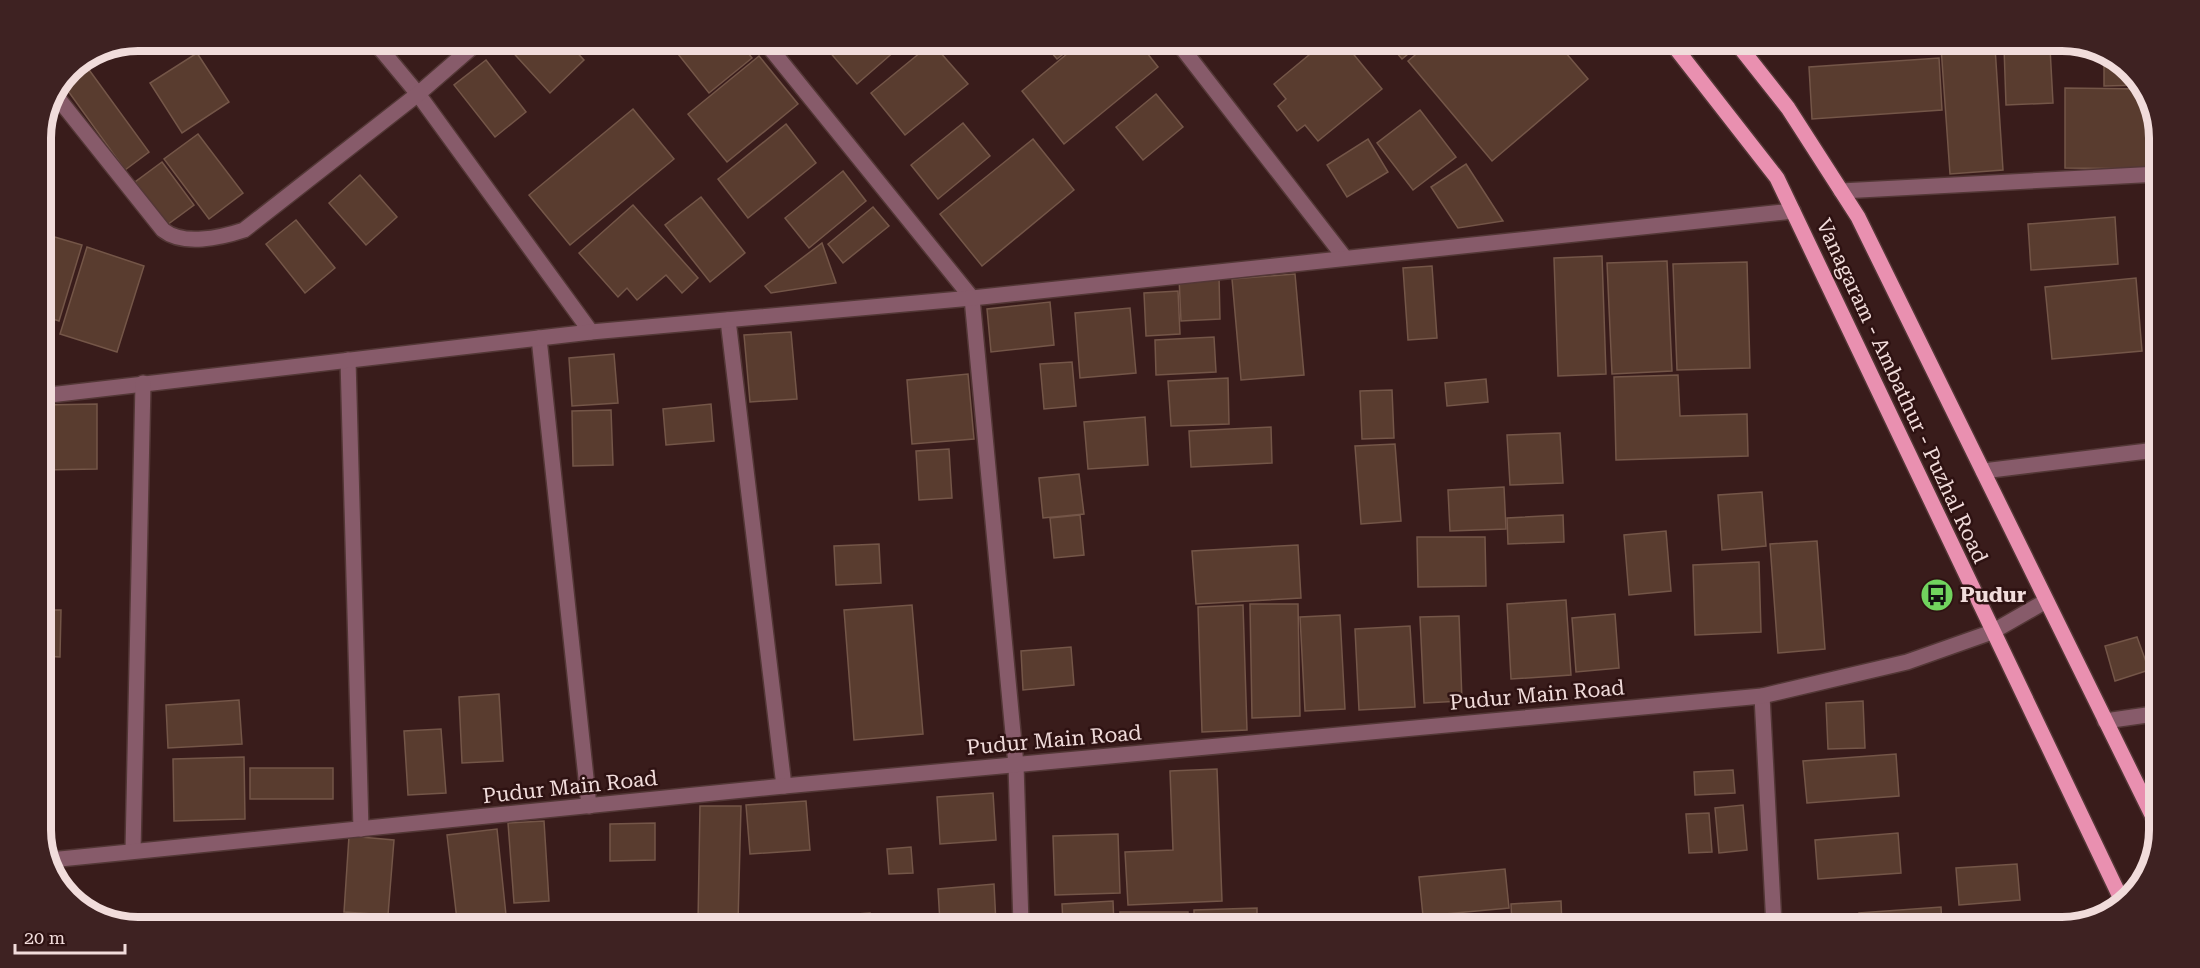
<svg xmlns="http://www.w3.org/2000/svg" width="2200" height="968" font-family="'Roboto Serif',serif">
	<rect width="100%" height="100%" fill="#391c1b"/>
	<g fill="#593c2f" stroke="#745648" stroke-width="1.5">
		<polygon points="285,41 305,41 293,51"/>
		<polygon points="510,42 567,42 584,60 550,93 506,45"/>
		<polygon points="693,43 740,43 752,58 709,93 678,54"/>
		<polygon points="822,43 904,43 857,84"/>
		<polygon points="932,43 968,84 905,135 871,93"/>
		<polygon points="1044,44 1076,44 1057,59"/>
		<polygon points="1079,44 1140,44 1158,67 1064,144 1022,91"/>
		<polygon points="1321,45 1346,45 1382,89 1318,141 1305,125 1297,131 1278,106 1286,99 1274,84"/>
		<polygon points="1390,45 1419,45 1402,59"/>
		<polygon points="1427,45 1560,46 1588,79 1492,161 1408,61"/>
		<polygon points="1870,47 1921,47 1921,51 1871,54"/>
		<polygon points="1941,47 1995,47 2003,170 1950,174"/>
		<polygon points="2004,47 2050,48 2053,103 2006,105"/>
		<polygon points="2104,51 2140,79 2142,85 2104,86"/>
		<polygon points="197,53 229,102 182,133 150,83"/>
		<polygon points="759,56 798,104 727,162 688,114"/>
		<polygon points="1939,58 1942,110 1812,119 1809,67"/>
		<polygon points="486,60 526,112 495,137 454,85"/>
		<polygon points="87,67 149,152 125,170 63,84"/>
		<polygon points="2065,88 2144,89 2159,131 2159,169 2065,168"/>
		<polygon points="1156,94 1183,127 1143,160 1116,127"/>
		<polygon points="633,109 674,159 570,245 529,195"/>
		<polygon points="1420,110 1456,157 1413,190 1377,143"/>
		<polygon points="963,123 990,156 938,199 911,165"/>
		<polygon points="786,124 816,163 748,218 718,179"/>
		<polygon points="198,134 243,193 209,219 164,159"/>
		<polygon points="1033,139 1074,190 982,266 940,214"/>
		<polygon points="1368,139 1388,172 1347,197 1327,165"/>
		<polygon points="162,162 194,205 167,225 135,182"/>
		<polygon points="1466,164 1503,221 1458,228 1431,187"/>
		<polygon points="843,171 866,201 809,248 785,218"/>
		<polygon points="360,175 397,217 366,245 329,203"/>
		<polygon points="701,197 745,253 710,282 665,225"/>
		<polygon points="633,205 698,278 682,293 666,275 637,300 627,288 618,297 579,253"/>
		<polygon points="873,207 889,226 843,263 828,244"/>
		<polygon points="2115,217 2118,264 2031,270 2028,224"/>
		<polygon points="296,220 335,268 305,293 266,244"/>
		<polygon points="41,233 82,245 59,321 41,315"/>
		<polygon points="822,243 836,283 771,293 765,286"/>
		<polygon points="87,247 144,266 117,352 60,334"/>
		<polygon points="1602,256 1606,374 1558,376 1554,258"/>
		<polygon points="1667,261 1672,371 1612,374 1607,263"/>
		<polygon points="1747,262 1750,368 1677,370 1673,264"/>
		<polygon points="1432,266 1437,338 1408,340 1403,268"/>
		<polygon points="1295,274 1304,375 1241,380 1232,279"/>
		<polygon points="1219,276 1220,319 1181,321 1179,277"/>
		<polygon points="2136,278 2142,351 2052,359 2045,287"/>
		<polygon points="1178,291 1180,334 1146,336 1144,293"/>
		<polygon points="1050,302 1054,345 991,352 987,309"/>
		<polygon points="1130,308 1136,373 1080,378 1075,313"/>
		<polygon points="791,332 797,399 750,402 744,335"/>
		<polygon points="1214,337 1216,372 1156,375 1155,340"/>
		<polygon points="614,354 618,403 572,406 569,358"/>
		<polygon points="1072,362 1076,406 1044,409 1040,364"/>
		<polygon points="968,374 974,439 912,444 907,380"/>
		<polygon points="1678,375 1680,416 1747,414 1748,456 1616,460 1614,377"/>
		<polygon points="1228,378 1229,424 1171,426 1168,381"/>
		<polygon points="1486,379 1488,402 1447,406 1445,383"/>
		<polygon points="1392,390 1394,438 1362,439 1360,391"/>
		<polygon points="97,404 97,469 41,470 41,405"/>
		<polygon points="711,404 714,441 666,445 663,409"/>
		<polygon points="611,410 613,465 573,466 572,411"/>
		<polygon points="1145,417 1148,465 1088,469 1084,422"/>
		<polygon points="1271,427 1272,463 1191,467 1189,431"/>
		<polygon points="1560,433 1563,483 1510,485 1507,435"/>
		<polygon points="1395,444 1401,521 1361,524 1355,446"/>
		<polygon points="949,449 952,498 919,500 916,451"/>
		<polygon points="1079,474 1084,514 1043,518 1039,478"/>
		<polygon points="1504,487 1506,529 1450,531 1448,490"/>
		<polygon points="1762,492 1766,546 1722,550 1718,495"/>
		<polygon points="1080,515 1084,555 1054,558 1050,518"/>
		<polygon points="1563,515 1564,542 1508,544 1507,518"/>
		<polygon points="1666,531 1671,591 1629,595 1624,535"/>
		<polygon points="1417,537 1485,537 1486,586 1418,587"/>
		<polygon points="1817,541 1825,649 1778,653 1770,544"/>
		<polygon points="879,544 881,583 836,585 834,546"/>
		<polygon points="1298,545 1301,598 1196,604 1192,551"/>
		<polygon points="1759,562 1761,632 1695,635 1693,565"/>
		<polygon points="1566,600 1571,675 1511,679 1507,604"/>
		<polygon points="1250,604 1298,604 1300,716 1252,718"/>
		<polygon points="912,605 923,734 854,740 844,610"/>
		<polygon points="1243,605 1247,730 1202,732 1198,607"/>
		<polygon points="41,610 61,610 60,657 41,656"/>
		<polygon points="1615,614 1619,668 1576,672 1572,618"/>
		<polygon points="1340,615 1345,709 1305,711 1300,617"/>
		<polygon points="1459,616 1462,701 1424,703 1420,617"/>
		<polygon points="1410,626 1415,707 1359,710 1355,629"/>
		<polygon points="2137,637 2149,670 2115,681 2105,646"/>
		<polygon points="1071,647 1074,685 1023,690 1021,651"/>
		<polygon points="499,694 503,761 462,763 459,697"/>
		<polygon points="239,700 242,744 168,748 166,705"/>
		<polygon points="1863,701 1865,748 1828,749 1826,703"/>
		<polygon points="441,729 446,793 408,795 404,731"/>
		<polygon points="1896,754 1899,796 1807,803 1803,761"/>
		<polygon points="244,757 245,819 174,821 173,759"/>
		<rect x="250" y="768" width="83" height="31"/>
		<polygon points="1217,769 1222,901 1128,905 1125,852 1173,850 1170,771"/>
		<polygon points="1733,770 1735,793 1695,795 1694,772"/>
		<polygon points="993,793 996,840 940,844 937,797"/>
		<polygon points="806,801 810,850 750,854 746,805"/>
		<polygon points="1743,805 1747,850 1719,853 1715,808"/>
		<polygon points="700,806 741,806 738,923 698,922"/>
		<polygon points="1709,813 1712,852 1689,853 1686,814"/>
		<polygon points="544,821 549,901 514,903 508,823"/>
		<polygon points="655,823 655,860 610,861 610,824"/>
		<polygon points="497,829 506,915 457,920 447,835"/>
		<polygon points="1898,833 1901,873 1818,879 1815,840"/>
		<polygon points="1118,834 1120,893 1055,895 1053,836"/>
		<polygon points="349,836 394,840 388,915 344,912"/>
		<polygon points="911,847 913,873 889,874 887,849"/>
		<polygon points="2017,864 2020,900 1959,905 1956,868"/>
		<polygon points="1505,869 1509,908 1423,916 1419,877"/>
		<polygon points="994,884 996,924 940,923 938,889"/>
		<polygon points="1113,901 1114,924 1063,924 1062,904"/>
		<polygon points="1561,901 1562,926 1512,925 1511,904"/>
		<polygon points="1941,907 1942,927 1860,927 1859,913"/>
		<polygon points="1257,908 1257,925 1194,924 1194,910"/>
		<rect x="1120" y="912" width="68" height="12"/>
		<polygon points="870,913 871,923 816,923 815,917"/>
	</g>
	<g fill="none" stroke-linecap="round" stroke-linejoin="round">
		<defs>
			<g id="minor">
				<polyline points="374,41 418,94 591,332"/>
				<polyline points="766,43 972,298 1016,765 1021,924"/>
				<polyline points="1179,44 1345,258"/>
				<path d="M57,97L163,230C183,246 220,238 244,230L418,94L478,42"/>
				<polyline points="1841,191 2159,174"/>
				<polyline points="728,320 784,786"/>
				<polyline points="539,338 589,806"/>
				<polyline points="348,360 361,829"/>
				<polyline points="41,396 591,332 972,298 1793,211"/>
				<polyline points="1983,471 2156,450"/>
				<polyline points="1762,696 1774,926"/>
				<polyline points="2105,721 2154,714"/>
				<polyline points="133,851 143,383"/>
				<polyline points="50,860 784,786 1762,696 1907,662 1992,632 2046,601"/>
			</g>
			<g id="major">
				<polyline points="1674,46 1777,178 2123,903"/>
				<polyline points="1739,46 1788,108 1858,217 2153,817"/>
			</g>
		</defs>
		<use href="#minor" stroke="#533736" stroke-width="18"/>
		<use href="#major" stroke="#533736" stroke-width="18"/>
		<use href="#minor" stroke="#875b6a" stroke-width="15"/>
		<use href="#major" stroke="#e990b0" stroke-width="15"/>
	</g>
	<defs>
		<symbol id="bus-disc" viewBox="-11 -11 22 22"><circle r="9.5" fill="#71d35e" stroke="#2e1212"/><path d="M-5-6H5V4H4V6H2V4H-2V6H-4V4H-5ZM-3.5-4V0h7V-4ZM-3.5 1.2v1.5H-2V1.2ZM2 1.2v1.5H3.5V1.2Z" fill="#111"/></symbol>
	</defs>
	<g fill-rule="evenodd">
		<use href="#bus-disc" x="1918" y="576" width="38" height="38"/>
	</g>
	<g text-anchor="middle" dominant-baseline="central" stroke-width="5" stroke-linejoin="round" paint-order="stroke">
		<g font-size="21" fill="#f1dcdb" stroke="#2e1212">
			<text transform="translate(1902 391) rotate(65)">Vanagaram - Ambathur - Puzhal Road</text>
			<text transform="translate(1537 695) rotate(-5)">Pudur Main Road</text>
			<text transform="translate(1054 740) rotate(-5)">Pudur Main Road</text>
			<text transform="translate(570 787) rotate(-6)">Pudur Main Road</text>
		</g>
		<g font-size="21" font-weight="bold" fill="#f1dcdb" stroke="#2e1212" text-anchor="start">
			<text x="1960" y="595">Pudur</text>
		</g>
	</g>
	<path d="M0 0H2200V968H0ZM138 51H2062A87 87 0 0 1 2149 138V830A87 87 0 0 1 2062 917H138A87 87 0 0 1 51 830V138A87 87 0 0 1 138 51Z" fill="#3e2222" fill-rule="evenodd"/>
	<path fill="none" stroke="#f1dcdb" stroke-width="8" d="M138 51H2062A87 87 0 0 1 2149 138V830A87 87 0 0 1 2062 917H138A87 87 0 0 1 51 830V138A87 87 0 0 1 138 51Z"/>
	<path d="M15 944v9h110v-9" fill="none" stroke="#f1dcdb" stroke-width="3"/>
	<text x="24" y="944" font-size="18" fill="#f1dcdb" stroke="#2e1212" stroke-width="4.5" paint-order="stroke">20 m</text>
</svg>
